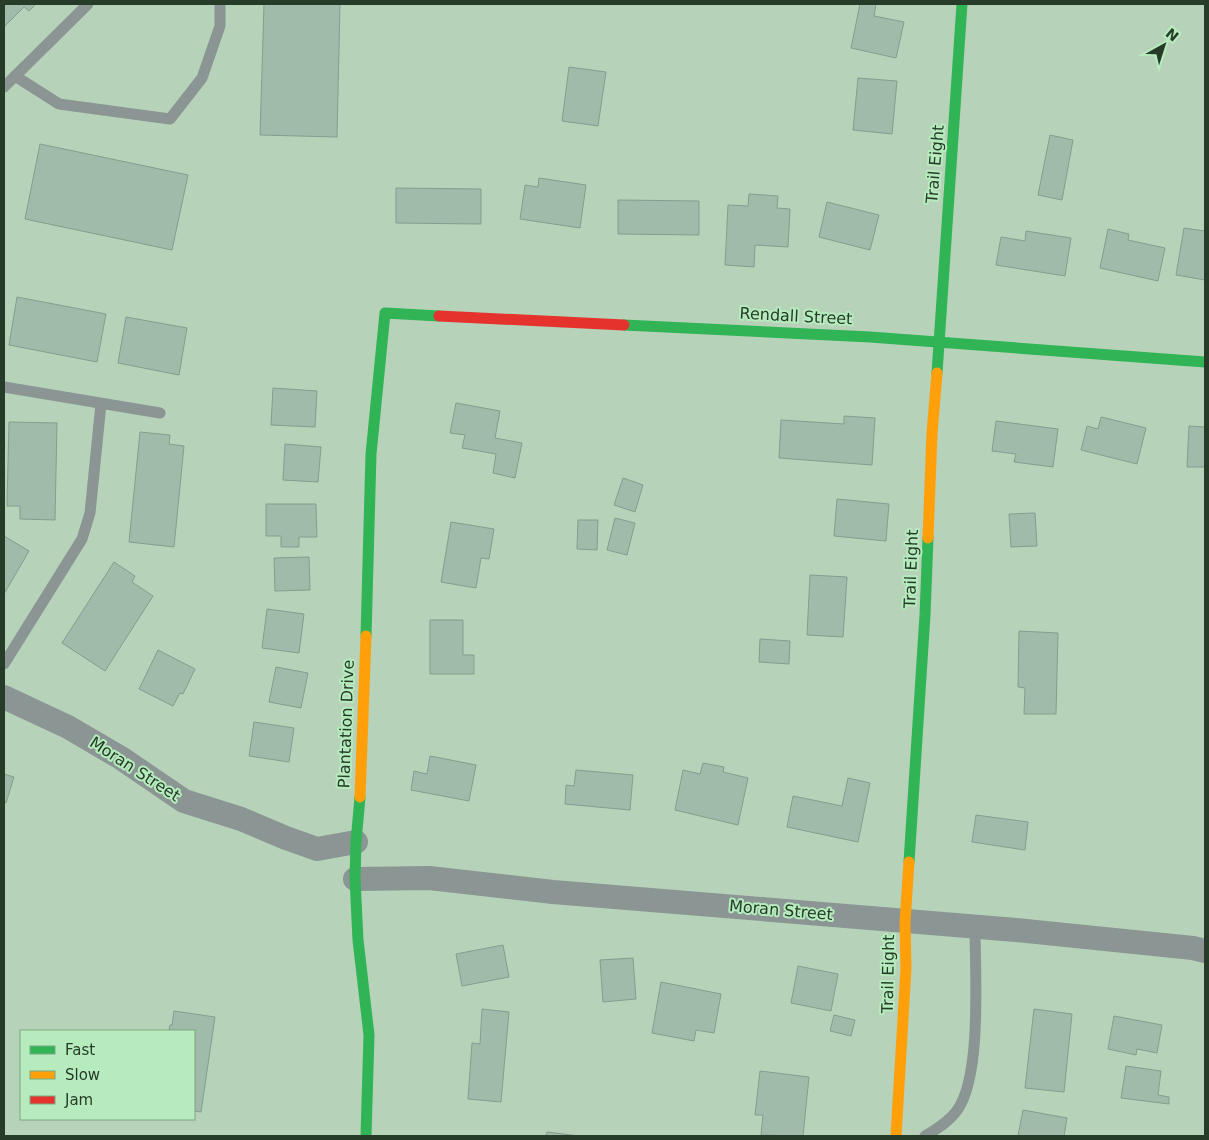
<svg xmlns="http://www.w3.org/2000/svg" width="1209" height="1140" font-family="'DejaVu Sans',sans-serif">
	<rect width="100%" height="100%" fill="#b6d2b9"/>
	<g fill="#a1bbab" stroke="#839e8e">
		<polygon points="4,4 36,4 29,11 24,7 4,27"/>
		<polygon points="264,4 340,4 337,137 260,135"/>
		<polygon points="860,4 876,4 874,16 904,22 896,58 851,48"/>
		<polygon points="569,67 606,72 598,126 562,121"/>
		<polygon points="858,78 897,81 892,134 853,130"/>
		<polygon points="1050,135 1073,140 1062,200 1038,195"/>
		<polygon points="40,144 188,175 172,250 25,219"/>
		<polygon points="539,178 586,185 580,228 520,219 525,185 538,187"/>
		<polygon points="396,188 481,189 481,224 396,223"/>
		<polygon points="749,194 778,196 777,208 790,209 788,247 755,245 754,267 725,265 728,205 748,206"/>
		<polygon points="618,200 699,201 699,235 618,234"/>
		<polygon points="827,202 879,215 870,250 819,237"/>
		<polygon points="1184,228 1205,231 1205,280 1176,275"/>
		<polygon points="1108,229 1129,234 1128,240 1165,248 1158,281 1100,268"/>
		<polygon points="1026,231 1071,238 1065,276 996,265 1001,237 1025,241"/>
		<polygon points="17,297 106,314 97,362 9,345"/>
		<polygon points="126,317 187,328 179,375 118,363"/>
		<polygon points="273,388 317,391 315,427 271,425"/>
		<polygon points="456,403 500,411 495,438 522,443 515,478 493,473 496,454 462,448 465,435 450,433"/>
		<polygon points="844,416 875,418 872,465 779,458 781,420 844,424"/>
		<polygon points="1101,417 1146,428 1137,464 1081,450 1087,426 1098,429"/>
		<polygon points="996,421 1058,429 1053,467 1014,462 1016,454 992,451"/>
		<polygon points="9,422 57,423 55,520 20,519 20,506 7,506"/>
		<polygon points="1189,426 1205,427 1205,467 1187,467"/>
		<polygon points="140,432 170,435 169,444 184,446 174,547 129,542"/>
		<polygon points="285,444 321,447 318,482 283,480"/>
		<polygon points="623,478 643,485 635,512 614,505"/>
		<polygon points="837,499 889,504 886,541 834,536"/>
		<polygon points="266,504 316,504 317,537 299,537 299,547 281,547 281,536 266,536"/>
		<polygon points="1035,513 1037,546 1011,547 1009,514"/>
		<polygon points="615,518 635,523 627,555 607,550"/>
		<polygon points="578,520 598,520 597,550 577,549"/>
		<polygon points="451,522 494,529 489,559 481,558 476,588 441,582"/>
		<polygon points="4,536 29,551 4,594"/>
		<polygon points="309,557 310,590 275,591 274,558"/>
		<polygon points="114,562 135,576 132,582 153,596 105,671 62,643"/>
		<polygon points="810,575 847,577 843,637 807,635"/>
		<polygon points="267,609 304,614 299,653 262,648"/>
		<polygon points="430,620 463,620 463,655 474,655 474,674 430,674"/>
		<polygon points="1019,631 1058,633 1056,714 1024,714 1025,688 1018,687"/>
		<polygon points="760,639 790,641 789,664 759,662"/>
		<polygon points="158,650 195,669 183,694 180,693 173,706 139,689"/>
		<polygon points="276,667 308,673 301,708 269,702"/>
		<polygon points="254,722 294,728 289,762 249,756"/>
		<polygon points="430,756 476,765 469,801 411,790 414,771 427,774"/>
		<polygon points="703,763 724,767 723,772 748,778 738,825 675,810 683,770 700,774"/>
		<polygon points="576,770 633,775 630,810 565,804 566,785 574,786"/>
		<polygon points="4,774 14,777 6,803 4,802"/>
		<polygon points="848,778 870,783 858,842 787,827 793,796 842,806"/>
		<polygon points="976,815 1028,822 1025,850 972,842"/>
		<polygon points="503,945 509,977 462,986 456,954"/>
		<polygon points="633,958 636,999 603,1002 600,960"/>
		<polygon points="798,966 838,974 831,1011 791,1003"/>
		<polygon points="661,982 721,994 714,1033 696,1030 694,1041 652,1033"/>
		<polygon points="482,1009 509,1012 501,1102 468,1099 472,1043 480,1044"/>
		<polygon points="1034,1009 1072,1014 1064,1092 1025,1088"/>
		<polygon points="174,1011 215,1017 201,1112 194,1111 194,1031 169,1031 170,1025 172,1025"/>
		<polygon points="834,1015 855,1020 851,1036 830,1031"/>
		<polygon points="1114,1016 1162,1025 1157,1053 1137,1049 1136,1055 1108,1049"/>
		<polygon points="1126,1066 1161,1071 1158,1095 1169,1097 1169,1104 1121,1098"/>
		<polygon points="760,1071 809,1077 803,1136 761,1135 763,1115 755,1115"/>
		<polygon points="1023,1110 1067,1118 1064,1136 1018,1136"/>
		<polygon points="547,1132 579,1136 546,1136"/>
	</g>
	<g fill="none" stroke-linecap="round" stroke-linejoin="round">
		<g stroke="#8a9594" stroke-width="11">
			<polyline points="15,76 59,104 170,119 202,78 220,26 220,4"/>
			<polyline points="4,87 88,4"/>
			<polyline points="4,387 160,413"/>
			<polyline points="4,664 82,539 90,513 101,404"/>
			<path d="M925,1136C937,1129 950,1121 958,1109C982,1073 975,972 975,927"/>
		</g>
		<g stroke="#8a9594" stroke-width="24">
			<polyline points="4,697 68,727 121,758 184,801 241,819 286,838 317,849 356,842"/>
			<polyline points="355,879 429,878 553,892 1016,930 1193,948 1205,951"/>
		</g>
		<g stroke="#30b455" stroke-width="11">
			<polyline points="624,325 870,337 1205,362"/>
			<polyline points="937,373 962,4"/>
			<polyline points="366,636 371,454 385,313 439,316"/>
			<polyline points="360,797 356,842 355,879 358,940 369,1035 366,1136"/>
			<polyline points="909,862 925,615 928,538"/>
		</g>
		<g stroke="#ff9f0a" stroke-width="11">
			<polyline points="928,538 932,433 937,373"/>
			<polyline points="360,797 366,636"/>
			<polyline points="896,1136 906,968 905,922 909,862"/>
		</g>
		<polyline stroke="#e5322d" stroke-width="11" points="439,316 624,325"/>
	</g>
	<g text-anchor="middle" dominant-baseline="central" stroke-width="4" stroke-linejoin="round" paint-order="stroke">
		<g font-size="16" fill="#263c29" stroke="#b6ecbd">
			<text transform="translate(935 164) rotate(-85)">Trail Eight</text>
			<text transform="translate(796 316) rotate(3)">Rendall Street</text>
			<text transform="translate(911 569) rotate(-88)">Trail Eight</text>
			<text transform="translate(346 724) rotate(-88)">Plantation Drive</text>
			<text transform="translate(135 769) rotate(33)">Moran Street</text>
			<text transform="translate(781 910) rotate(5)">Moran Street</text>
			<text transform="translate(888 974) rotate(-89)">Trail Eight</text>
		</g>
	</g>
	<rect width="1209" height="1140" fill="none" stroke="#263c29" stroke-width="10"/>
	<rect x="20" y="1030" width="175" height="90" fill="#b6ecbd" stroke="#7ca682"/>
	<rect x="30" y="1046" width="25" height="8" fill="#30b455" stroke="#7ca682"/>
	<text x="65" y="1055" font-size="15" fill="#263c29">Fast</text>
	<rect x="30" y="1071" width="25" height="8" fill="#ff9f0a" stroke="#7ca682"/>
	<text x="65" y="1080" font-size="15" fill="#263c29">Slow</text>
	<rect x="30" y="1096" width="25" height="8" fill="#e5322d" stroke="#7ca682"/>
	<text x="65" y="1105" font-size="15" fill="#263c29">Jam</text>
	<g transform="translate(1164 45) rotate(39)" stroke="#b6ecbd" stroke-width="4" paint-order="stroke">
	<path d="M0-4L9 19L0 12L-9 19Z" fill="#263c29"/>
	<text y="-8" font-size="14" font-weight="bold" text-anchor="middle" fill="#263c29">N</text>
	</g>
</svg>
